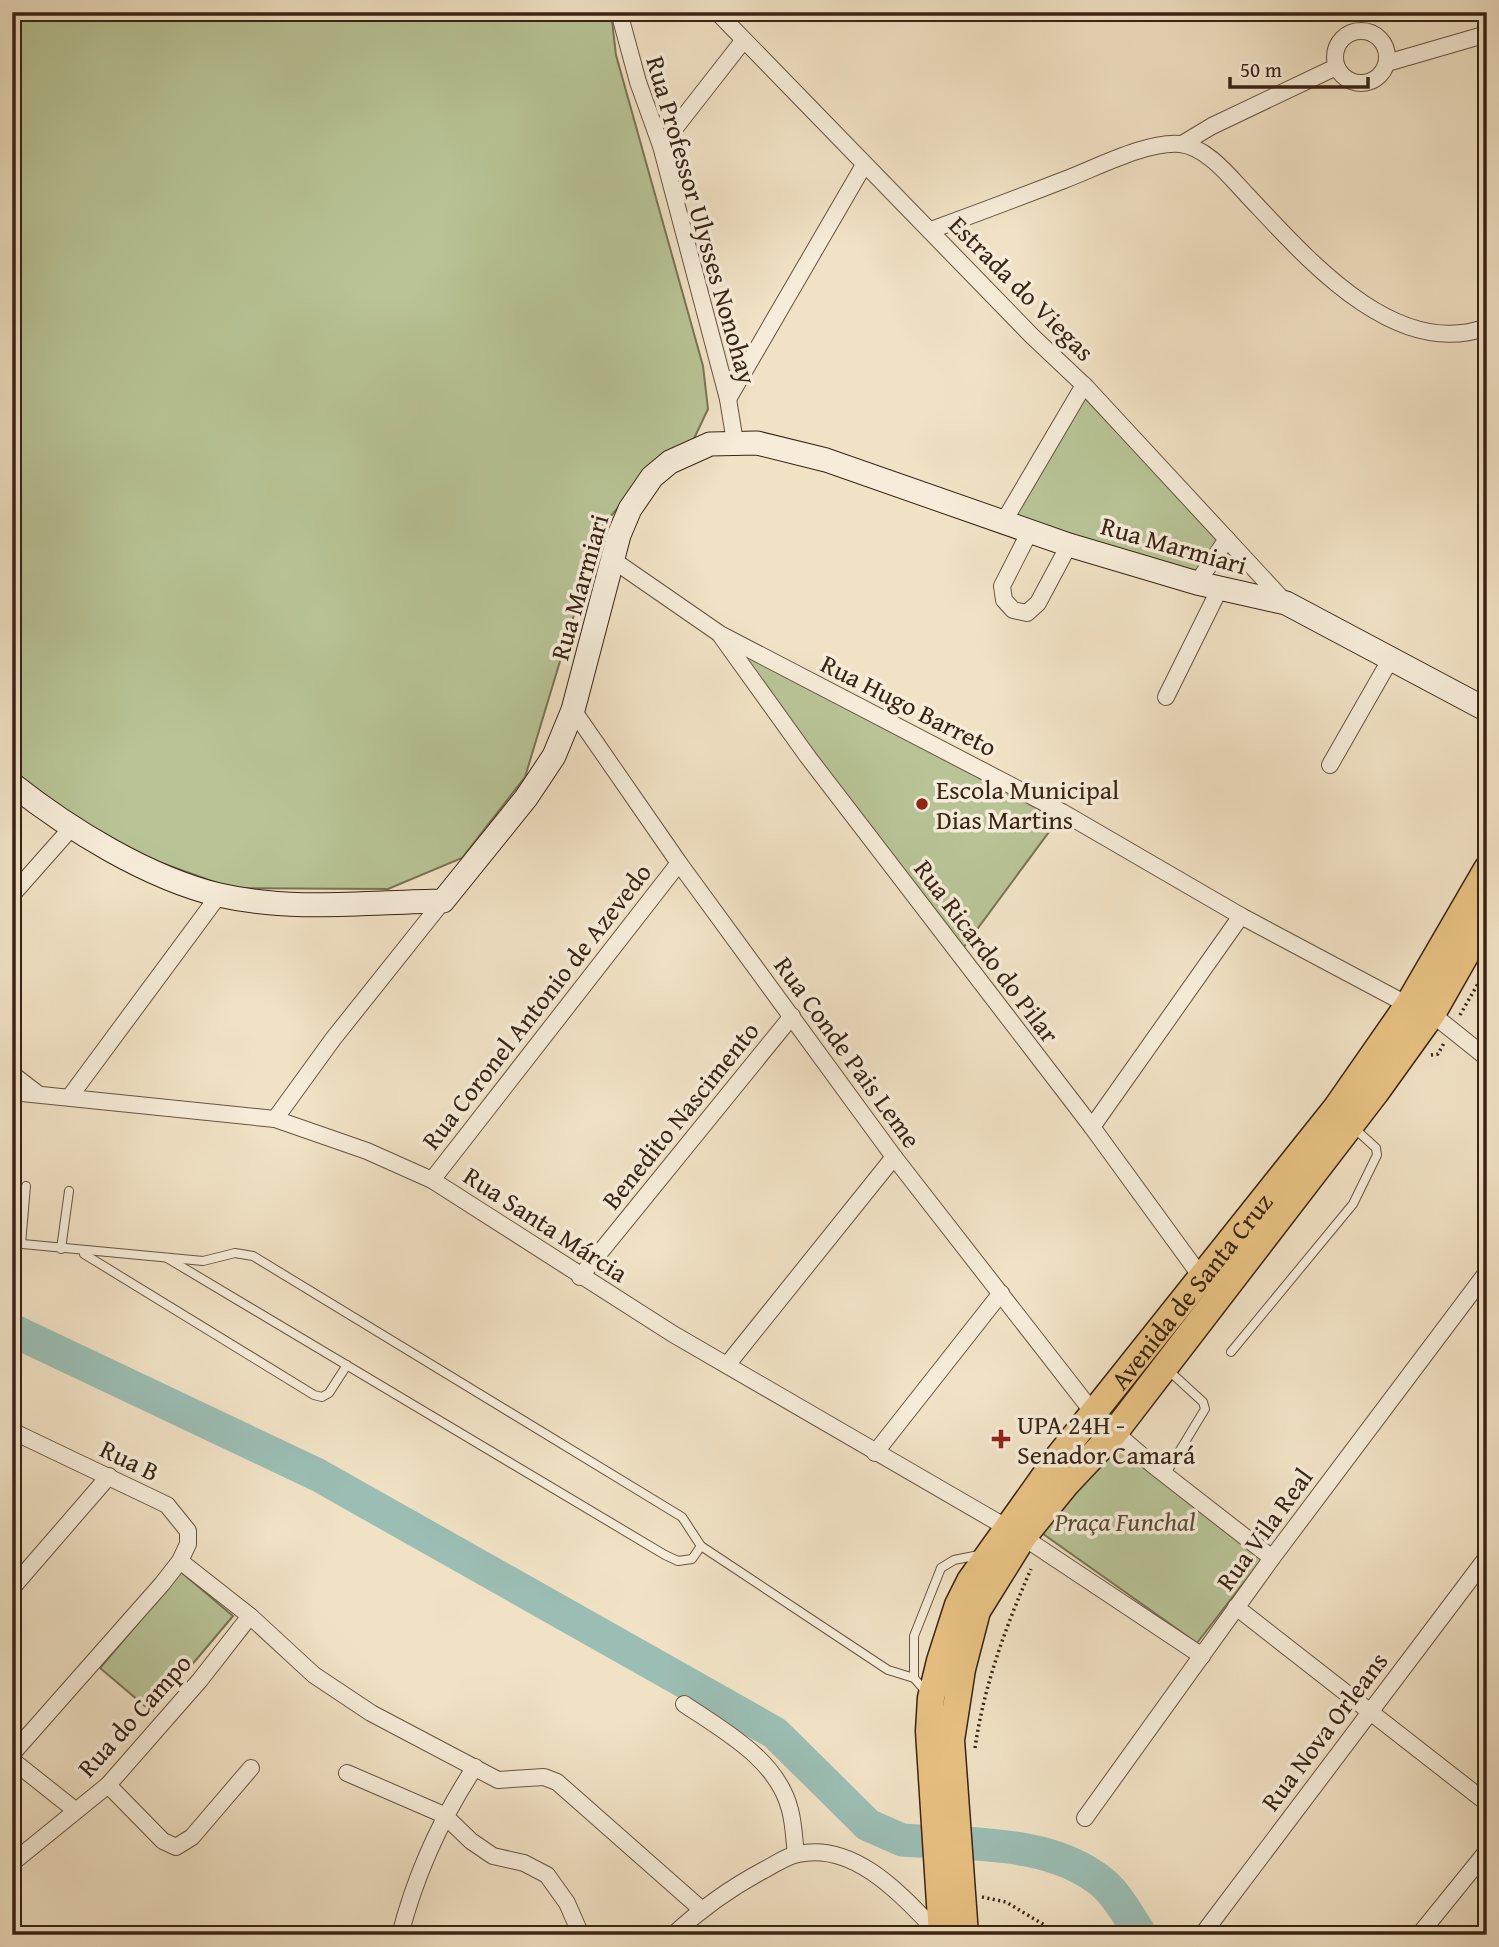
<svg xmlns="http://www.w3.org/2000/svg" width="1499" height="1947" font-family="'Gentium Book Plus',serif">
	<rect width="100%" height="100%" fill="#f1e2c5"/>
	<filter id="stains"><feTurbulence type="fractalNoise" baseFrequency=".00286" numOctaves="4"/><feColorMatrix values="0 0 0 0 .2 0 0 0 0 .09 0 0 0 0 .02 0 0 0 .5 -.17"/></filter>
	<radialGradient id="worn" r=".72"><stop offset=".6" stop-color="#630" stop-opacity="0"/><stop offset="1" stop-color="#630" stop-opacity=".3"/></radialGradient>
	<g fill="#b8c496" stroke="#787455" stroke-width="2">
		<polygon points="12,12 611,12 616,55 703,366 708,409 690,447 641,480 600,529 525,777 462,858 388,889 231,888 123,849 12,778"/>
		<polygon points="1083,396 1220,540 1197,576 1011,521"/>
		<polygon points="733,644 1060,817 961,951"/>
		<polygon points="1114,1435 1262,1559 1197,1643 1039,1531"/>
		<polygon points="181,1572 233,1616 152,1712 100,1668"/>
	</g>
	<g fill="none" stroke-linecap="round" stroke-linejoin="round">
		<path stroke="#9bbeb4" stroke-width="33" d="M12,1330L318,1475L775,1733L868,1825L902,1840C967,1845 1050,1839 1103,1883C1119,1897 1129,1917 1141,1935"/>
		<defs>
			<g id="lane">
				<polyline points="12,1243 203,1261 235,1253 253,1256 682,1517 701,1546 888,1670 914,1678"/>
				<polyline points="21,1244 26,1186"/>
				<polyline points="61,1249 69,1191"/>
				<polyline points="84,1254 314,1395 322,1397 329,1393 347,1365"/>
				<polyline points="167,1258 665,1555 678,1561 692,1559 701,1546"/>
				<polyline points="1231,1352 1353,1204 1377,1155 1376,1148 1354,1128"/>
				<polyline points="1165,1475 1205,1409 1203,1402 1167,1369"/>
				<polyline points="927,1693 914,1678 914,1636 941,1568 954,1560 979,1555"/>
			</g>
			<g id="street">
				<polyline points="619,12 638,82 661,146 728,399 735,442"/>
				<polyline points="717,12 1032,336 1086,387 1286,603"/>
				<circle cx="1361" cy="57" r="26"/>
				<polyline points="1387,63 1487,34"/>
				<polyline points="1182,144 1212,126 1336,67"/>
				<polyline points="661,146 743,41"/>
				<path d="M931,230C975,214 1020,197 1064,180C1096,168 1147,141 1180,144C1207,147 1230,177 1247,195C1304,255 1394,362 1487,327"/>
				<polyline points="728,399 864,165"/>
				<polyline points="1004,521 1084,385"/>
				<polyline points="1030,531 1002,586 1004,600 1013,610 1027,613 1038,603 1069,545"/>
				<polyline points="613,560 720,634 1062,812 1241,916 1408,1005"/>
				<polyline points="1197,583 1227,539"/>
				<polyline points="721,636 808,757 1092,1127 1205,1282"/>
				<polyline points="1166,697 1220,588"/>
				<polyline points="573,710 679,863 894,1157 1095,1415 1154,1466 1272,1558"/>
				<polyline points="1330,765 1390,660"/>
				<polyline points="12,895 73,826"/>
				<polyline points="1432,1014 1487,1058"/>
				<polyline points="12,1074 38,1094"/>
				<polyline points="12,1092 275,1119 367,1151 432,1180 673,1334 1023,1537 1202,1656"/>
				<polyline points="71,1095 219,895"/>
				<polyline points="275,1119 333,1039 443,901"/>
				<polyline points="1092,1127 1241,916"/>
				<polyline points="432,1180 679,863"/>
				<polyline points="580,1277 792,1016"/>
				<polyline points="727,1365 894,1157"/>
				<polyline points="12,1431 167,1505 188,1531 188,1544 180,1561 162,1584 12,1754"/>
				<polyline points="875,1453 1001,1293"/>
				<polyline points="180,1561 250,1616 314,1675 371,1713 498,1780 544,1777 557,1782 701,1909"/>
				<polyline points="12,1588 109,1476"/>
				<polyline points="1236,1607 1487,1803"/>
				<path d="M684,1704C724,1731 778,1760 790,1810C794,1824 794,1840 796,1854"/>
				<polyline points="12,1760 75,1810"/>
				<polyline points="347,1773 444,1815 471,1841 493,1856 524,1863 547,1875 567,1903 581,1935"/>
				<polyline points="108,1785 163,1841 176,1847 192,1837 251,1768"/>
				<polyline points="1085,1818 1272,1558 1487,1272"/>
				<polyline points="12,1863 108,1785 200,1680 250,1616"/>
				<path d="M400,1935C416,1873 440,1820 475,1767"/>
				<path d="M673,1935C701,1909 730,1888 764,1870C774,1865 786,1856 798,1854C856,1841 904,1898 940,1935"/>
				<polyline points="1202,1935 1487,1557"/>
				<polyline points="1419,1935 1487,1851"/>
			</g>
			<path id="secondary" d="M12,784C69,829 148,878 219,895C293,912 369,902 443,901L526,798L554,756L573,710L619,535L630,509L652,477L670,462L710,444L757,443L826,460L1069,545L1197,583L1286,603L1487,710"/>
			<g id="primary">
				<path id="s1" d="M942,1935L929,1731L931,1698L940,1661L958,1605L970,1581L1059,1456L1337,1107L1408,1005L1487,869"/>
				<polyline points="965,1935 951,1740 962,1669 977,1611 1023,1537 1066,1484 1114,1433 1376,1092 1432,1014 1487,917"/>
			</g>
		</defs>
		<use href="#lane" stroke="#675340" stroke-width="10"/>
		<use href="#street" stroke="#675340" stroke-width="18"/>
		<use href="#secondary" stroke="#392314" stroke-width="25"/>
		<use href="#primary" stroke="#392314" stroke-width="29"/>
		<g stroke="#392314" stroke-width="3.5" stroke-dasharray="2 3.5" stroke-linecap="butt">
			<polyline points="1460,1015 1487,968"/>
			<polyline points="1431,1055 1438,1054 1444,1043"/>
			<path d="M975,1748C984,1685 1006,1626 1031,1569"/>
			<polyline points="982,1897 1006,1902 1061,1935"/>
		</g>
		<use href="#lane" stroke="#f6ecd9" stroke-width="8"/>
		<use href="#street" stroke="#f6ecd9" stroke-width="16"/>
		<use href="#secondary" stroke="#f6ecd9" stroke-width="23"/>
		<use href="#primary" stroke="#e8c182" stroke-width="26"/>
	</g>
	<g fill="#8f2418" stroke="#f6ecd9" stroke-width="2.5">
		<circle cx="922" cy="804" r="7"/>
		<path d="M997.5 1428.5h7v7h7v7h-7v7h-7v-7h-7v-7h7z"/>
	</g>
	<g text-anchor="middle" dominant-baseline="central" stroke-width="7" stroke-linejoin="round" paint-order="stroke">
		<g font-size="26" fill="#392314" stroke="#f6ecd9">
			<text transform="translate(702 220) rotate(74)">Rua Professor Ulysses Nonohay</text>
			<text transform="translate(1022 288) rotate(45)">Estrada do Viegas</text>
			<text transform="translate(1174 545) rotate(16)">Rua Marmiari</text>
			<text transform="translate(579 587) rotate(-74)">Rua Marmiari</text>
			<text transform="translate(909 705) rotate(27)">Rua Hugo Barreto</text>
			<text transform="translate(987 951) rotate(53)">Rua Ricardo do Pilar</text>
			<text transform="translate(536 1006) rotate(-52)">Rua Coronel Antonio de Azevedo</text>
			<text transform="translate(848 1052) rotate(54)">Rua Conde Pais Leme</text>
			<text transform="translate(680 1115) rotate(-51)">Benedito Nascimento</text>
			<text transform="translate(546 1224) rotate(33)">Rua Santa Márcia</text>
			<text stroke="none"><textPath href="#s1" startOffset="726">Avenida de Santa Cruz</textPath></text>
			<text transform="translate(130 1460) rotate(26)">Rua B</text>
			<text transform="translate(1264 1529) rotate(-54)">Rua Vila Real</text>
			<text transform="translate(134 1715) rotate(-48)">Rua do Campo</text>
			<text transform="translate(1324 1731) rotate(-53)">Rua Nova Orleans</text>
		</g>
		<g font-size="26" fill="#392314" stroke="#f6ecd9" text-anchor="start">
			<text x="936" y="789">Escola Municipal<tspan x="936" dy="30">Dias Martins</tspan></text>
			<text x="1017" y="1424">UPA 24H -<tspan x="1017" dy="30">Senador Camará</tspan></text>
		</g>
		<g font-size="26" font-style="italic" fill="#594b34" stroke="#f6ecd9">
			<text x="1125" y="1521">Praça Funchal</text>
		</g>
	</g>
	<rect width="1499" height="1947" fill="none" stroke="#f1e2c5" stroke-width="42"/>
	<rect x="14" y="14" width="1471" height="1919" fill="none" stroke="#392314" stroke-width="3.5"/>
	<rect x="21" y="21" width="1457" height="1905" fill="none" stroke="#392314" stroke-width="2"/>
	<path d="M1230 77v10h138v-10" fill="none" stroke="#392314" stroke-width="3.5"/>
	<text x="1240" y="77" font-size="21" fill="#392314" stroke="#f6ecd9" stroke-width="5" paint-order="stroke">50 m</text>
	<rect width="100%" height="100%" filter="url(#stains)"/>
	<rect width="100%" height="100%" fill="url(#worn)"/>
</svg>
